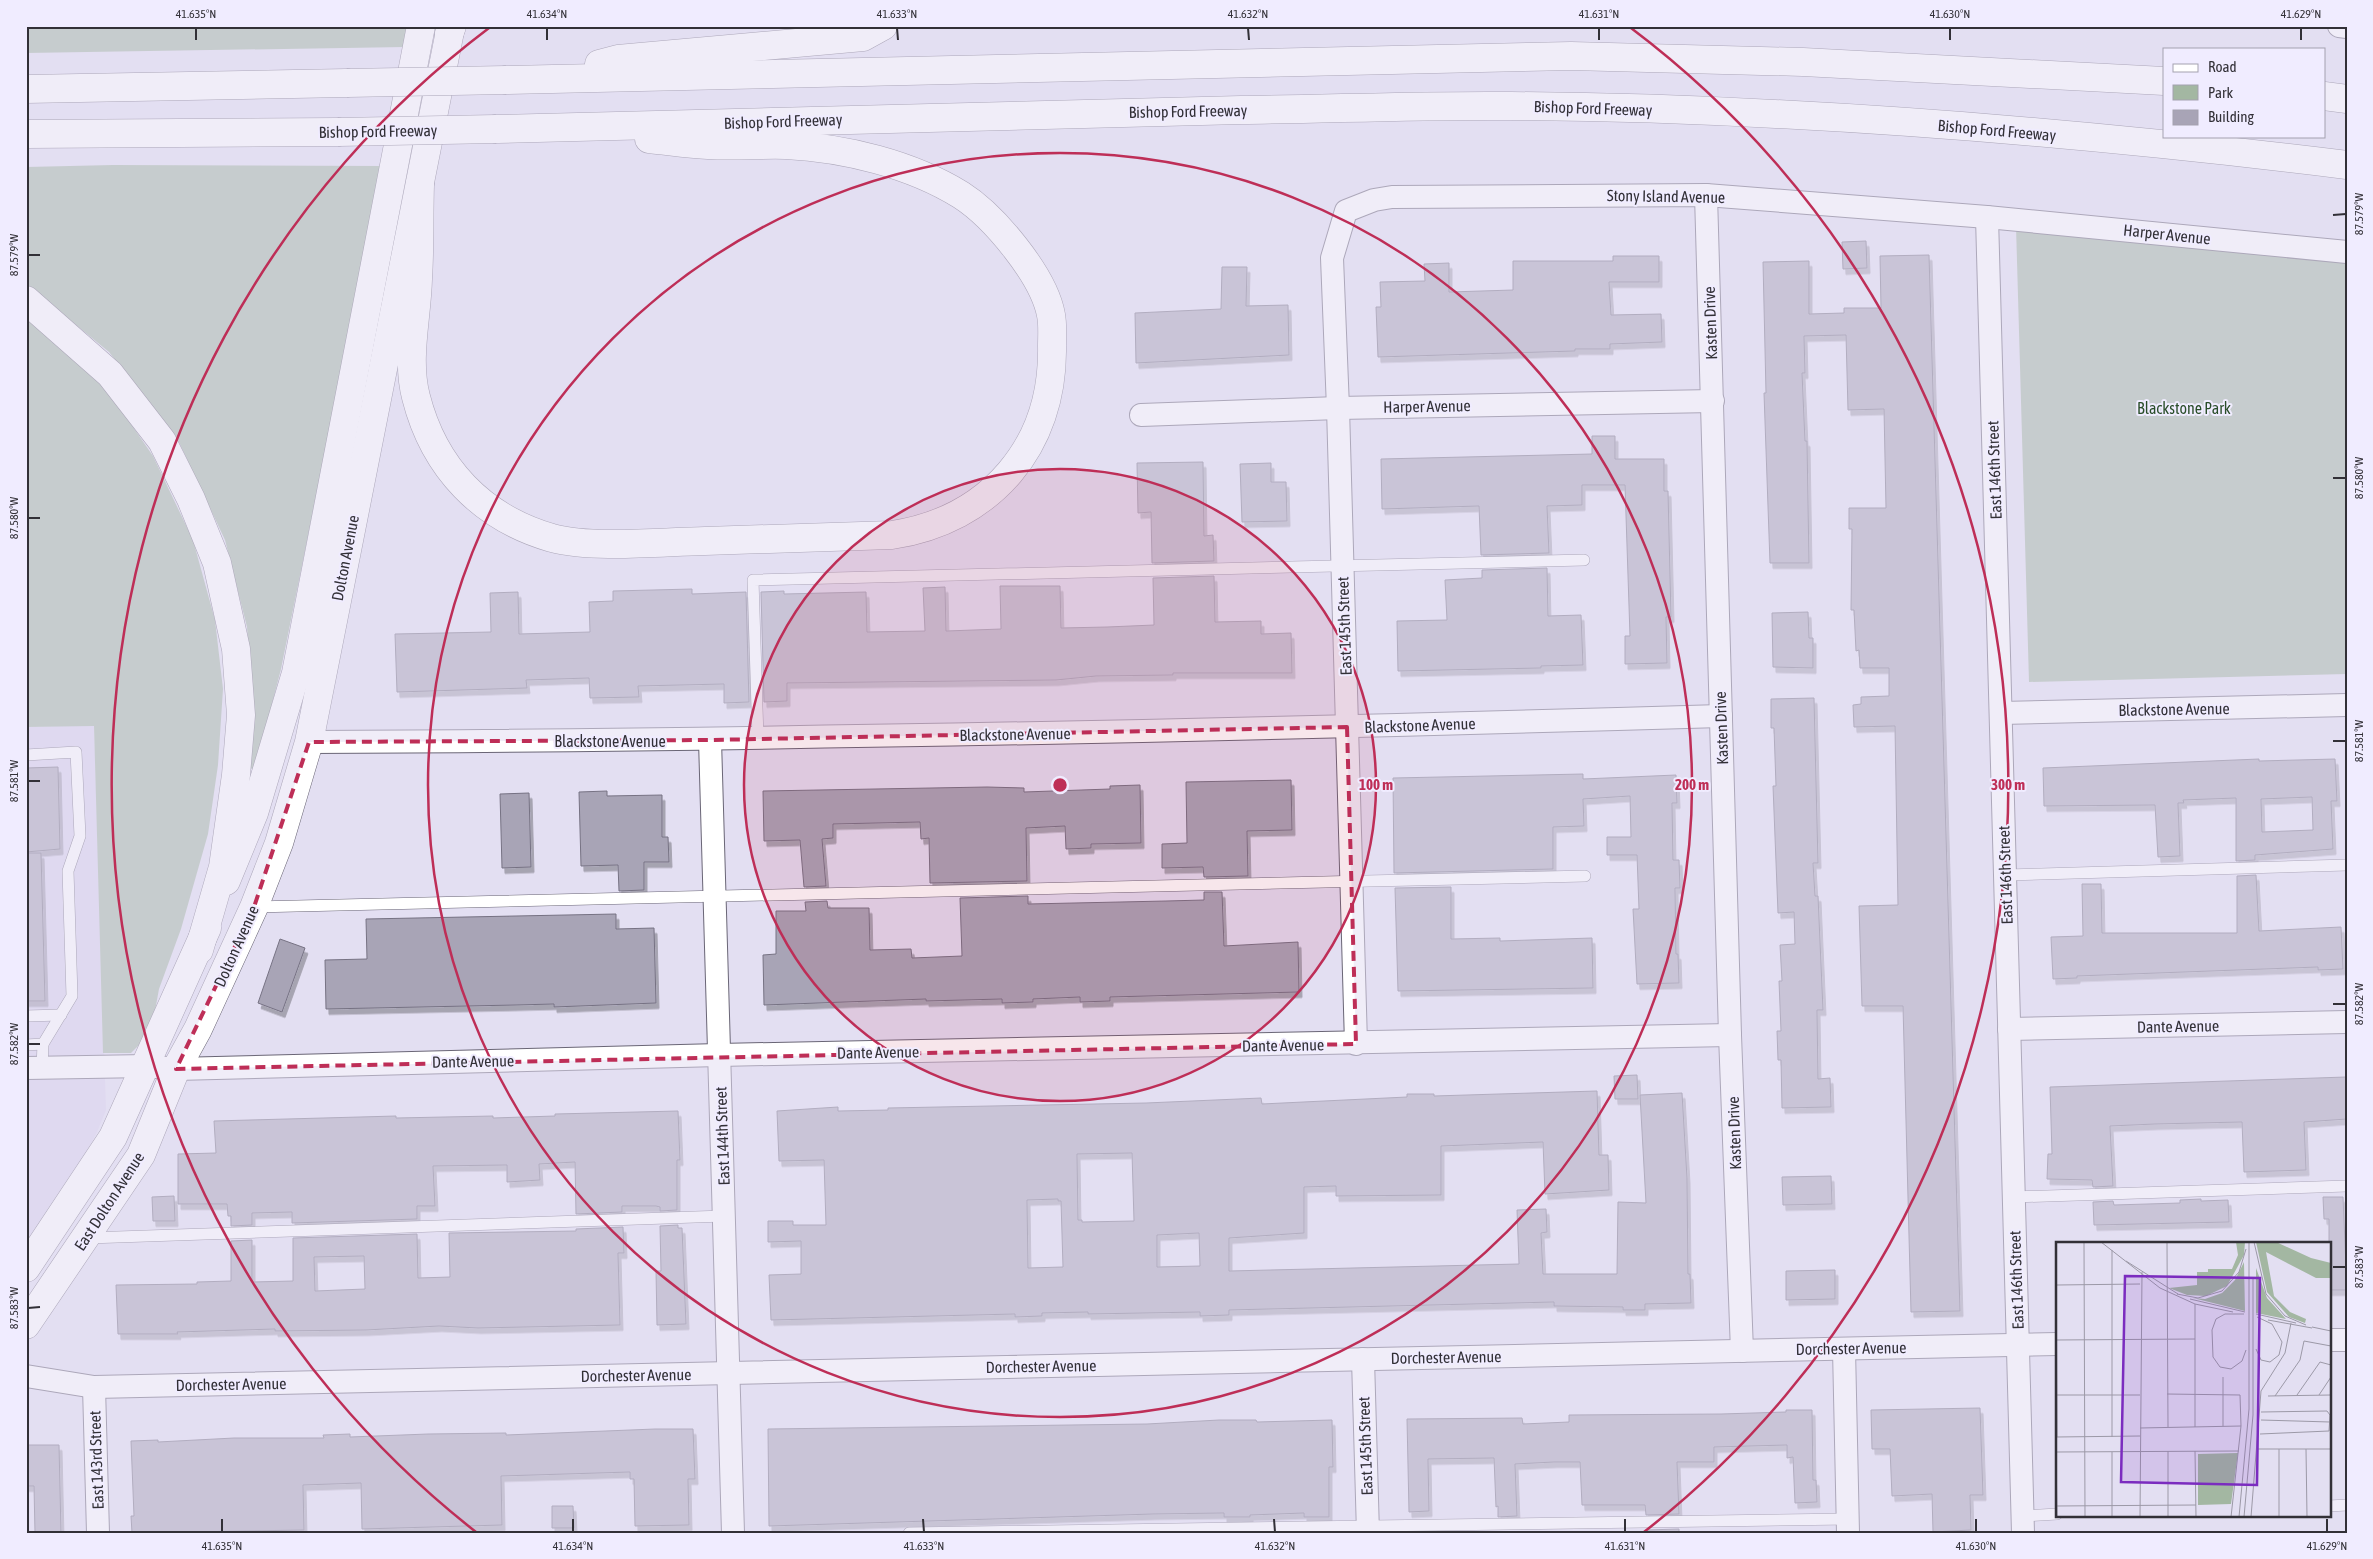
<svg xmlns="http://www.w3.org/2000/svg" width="2373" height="1559" font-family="'Asap Condensed',sans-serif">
	<defs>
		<filter id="shadow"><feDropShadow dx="3" dy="5.5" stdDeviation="0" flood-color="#0004"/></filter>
	</defs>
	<rect width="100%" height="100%" fill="#e3dff2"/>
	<polygon fill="#d9d3ed" points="94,725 106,1110 97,1132 68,1187 26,1246 26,727"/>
	<g fill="#a3b7a2">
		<polygon points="26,26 409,26 405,47 26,53"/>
		<polygon points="113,165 383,166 281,669 255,770 247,767 253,715 247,627 225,540 178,440 109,352 26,284 26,167"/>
		<polygon points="2016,226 2347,260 2347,674 2029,682"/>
		<polygon points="26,316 100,379 153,456 193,540 215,620 223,689 218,765 208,834 181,929 159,989 151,1033 131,1053 103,1053 94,726 26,727"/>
	</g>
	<g fill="#a8a4b6" stroke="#767283" fill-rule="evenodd" filter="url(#shadow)">
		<polygon points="1866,241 1867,268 1843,269 1842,242"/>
		<polygon points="1929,255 1960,1311 1911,1312 1903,1006 1862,1006 1859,906 1898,905 1895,726 1854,727 1853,705 1861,704 1861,697 1889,696 1889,668 1860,668 1859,650 1856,651 1854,610 1851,610 1852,529 1849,529 1849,508 1886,508 1884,409 1848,410 1846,335 1804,336 1805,373 1802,373 1805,441 1807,441 1809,563 1770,563 1764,393 1766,393 1763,262 1809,261 1809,314 1844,313 1844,308 1881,308 1880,256"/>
		<polygon points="1613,256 1659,256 1659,282 1609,282 1611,315 1661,314 1662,342 1610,344 1610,349 1575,349 1575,351 1378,357 1376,307 1381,307 1380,282 1425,281 1424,264 1449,263 1449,292 1513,290 1513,261 1613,261"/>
		<polygon points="1222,267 1247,267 1246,306 1288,305 1289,355 1136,363 1135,313 1221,309"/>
		<polygon points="1592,436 1615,436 1615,459 1664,459 1664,491 1668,491 1671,617 1666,617 1667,663 1625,664 1625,636 1630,636 1625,485 1582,485 1582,505 1547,506 1549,553 1481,555 1479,506 1382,509 1381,459 1592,454"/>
		<polygon points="1203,462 1204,536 1213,535 1214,561 1152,563 1151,512 1138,513 1137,463"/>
		<polygon points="1271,463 1271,482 1286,482 1287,521 1242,522 1240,464"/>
		<polygon points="1547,568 1548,616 1581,615 1583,665 1541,666 1541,668 1398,671 1397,621 1447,620 1445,580 1482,578 1482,570"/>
		<polygon points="1214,576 1215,622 1261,621 1261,634 1291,633 1292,673 1173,673 1173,675 1096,676 1056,680 787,683 787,701 764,702 761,592 784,591 784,594 866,592 867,632 925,631 923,588 945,587 946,631 1001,629 1000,586 1060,586 1061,628 1107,627 1154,625 1153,578"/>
		<polygon points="692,589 692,594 746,592 749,702 724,703 724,684 638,686 639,697 590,698 589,678 526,680 527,688 397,692 395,634 491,632 490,593 518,592 519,634 590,632 589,602 613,601 613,591"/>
		<polygon points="1808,612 1809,638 1813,638 1813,668 1773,667 1772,613"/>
		<polygon points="1814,698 1818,863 1813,863 1815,896 1818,896 1823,1010 1817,1010 1818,1079 1830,1078 1831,1107 1782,1108 1781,1060 1778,1060 1777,1031 1781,1031 1779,981 1782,981 1780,945 1795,944 1794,912 1778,913 1773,786 1776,786 1774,728 1771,728 1771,699"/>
		<path d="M2259,759V761L2335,759L2337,801H2331L2333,849L2255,855V860L2236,861V798L2183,800L2184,803H2178L2180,856L2158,857L2155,805L2044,806L2043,768ZM2312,797L2313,830L2262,832L2261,799Z"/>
		<polygon points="58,767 60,849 26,852 26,768"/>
		<polygon points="1583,774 1583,779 1676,775 1677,803 1672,803 1673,860 1679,860 1680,888 1675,888 1676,954 1678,954 1679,983 1637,984 1633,909 1639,909 1637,855 1607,855 1607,837 1631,837 1630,796 1583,799 1584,826 1553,827 1553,869 1394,873 1393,778"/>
		<polygon points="1291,780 1292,830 1247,831 1248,876 1204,877 1203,867 1162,868 1162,844 1187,843 1186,782"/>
		<polygon points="1140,785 1141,843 1091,844 1091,848 1066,849 1065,826 1026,828 1027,881 930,883 929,838 921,839 920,822 833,824 833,838 822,839 826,886 804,887 800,840 764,841 763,791 987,787 1024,788 1024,792 1110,789 1110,786"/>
		<polygon points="607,791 607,796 662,795 662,837 668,837 669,862 644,862 644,890 619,891 618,865 581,866 579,792"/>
		<polygon points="529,793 531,867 502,868 500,794"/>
		<polygon points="26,853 41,853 45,1001 26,1001"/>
		<polygon points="2256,875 2259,931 2341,927 2343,969 2318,970 2318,967 2077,976 2077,978 2053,979 2051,937 2083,936 2082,884 2101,884 2102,933 2237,933 2237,876"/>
		<polygon points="1451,887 1451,939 1500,938 1500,941 1592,938 1593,988 1398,991 1395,888"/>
		<polygon points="1204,892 1222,892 1224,946 1298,942 1299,992 1110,997 1110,1001 1080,1002 1080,997 1033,999 1033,1002 1002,1003 1002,999 926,1001 926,999 764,1005 763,955 776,954 776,911 806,911 805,902 827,901 828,908 869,908 870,950 911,949 912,958 962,956 960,898 1028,896 1028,904 1166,901 1204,900"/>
		<polygon points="616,914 616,929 654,928 656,1003 554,1007 554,1004 516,1005 326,1009 325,960 367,959 366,919"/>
		<polygon points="280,939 305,948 282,1012 258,1003"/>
		<polygon points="1637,1075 1638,1099 1615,1099 1614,1076"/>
		<polygon points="2346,1077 2347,1119 2304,1122 2306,1170 2244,1172 2242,1122 2155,1124 2110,1126 2113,1186 2093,1187 2092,1180 2047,1179 2048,1154 2052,1154 2050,1087"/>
		<path d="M1597,1091L1599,1155H1608L1609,1190L1545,1194L1543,1142L1441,1146V1195L1336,1196V1186L1304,1187V1233L1229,1238V1271L1519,1264L1517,1210L1546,1209L1547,1232L1541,1233L1543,1274H1617L1618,1202L1646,1203L1640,1095L1682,1093L1687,1178L1688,1274H1690L1691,1303L1645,1304V1310H1623V1307L1554,1306V1302L1229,1310V1315L1200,1316V1312L1088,1314V1312L1042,1313V1316L1015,1317V1314L771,1320L769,1275L801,1274V1241L768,1242V1221H793V1225H826L824,1160L779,1161L777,1111L838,1107V1111L888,1110V1108L1146,1103L1261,1098L1262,1104L1407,1097V1094H1434V1096ZM1132,1153L1134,1221L1082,1222V1220H1078L1077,1154ZM1058,1199V1201H1061L1063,1267L1028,1268L1027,1200ZM1199,1233L1200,1266L1157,1267V1235Z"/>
		<polygon points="678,1111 680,1160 677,1160 677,1210 660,1211 660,1207 656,1206 622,1206 622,1212 576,1214 575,1162 539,1164 540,1180 507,1182 507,1165 433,1166 435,1206 417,1206 417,1219 292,1223 292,1212 252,1213 252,1225 231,1226 231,1216 228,1216 227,1204 178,1204 178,1154 216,1153 214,1121 396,1116 396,1118 493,1116 493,1118 555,1116 555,1114"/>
		<polygon points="1831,1176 1832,1204 1783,1205 1782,1177"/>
		<polygon points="174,1196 175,1221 153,1221 152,1197"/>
		<polygon points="2323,1197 2343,1197 2347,1290 2329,1290 2329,1219 2324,1219"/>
		<polygon points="2201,1199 2201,1201 2228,1200 2229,1222 2094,1225 2093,1202 2113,1201 2114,1205 2180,1203 2180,1200"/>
		<polygon points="678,1225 678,1228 682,1228 686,1324 657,1325 656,1271 661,1271 660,1226"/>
		<path d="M623,1227L624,1253H618L620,1325L478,1328L439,1326L366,1330L275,1331V1329L177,1332L178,1334H118L116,1285L197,1284V1282L231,1281V1241L252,1240V1282L293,1281V1238L417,1234L418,1278L450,1277L449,1233L576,1231V1229ZM364,1256L365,1289L315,1291L314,1257Z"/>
		<polygon points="1835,1270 1835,1299 1786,1300 1786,1271"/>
		<polygon points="1980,1408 1983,1495 1970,1495 1971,1530 1933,1532 1932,1494 1892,1496 1890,1449 1872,1449 1871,1410"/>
		<polygon points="1786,1410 1812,1410 1813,1480 1816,1480 1817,1502 1795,1503 1793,1457 1787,1458 1787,1445 1714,1447 1714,1462 1677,1462 1679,1514 1646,1515 1645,1505 1582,1505 1580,1462 1554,1462 1515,1464 1517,1516 1498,1517 1498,1506 1496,1507 1494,1458 1428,1459 1429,1511 1409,1512 1407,1419 1522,1418 1523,1424 1569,1422 1569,1415 1721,1414 1786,1412"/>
		<polygon points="1219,1420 1256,1420 1257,1422 1332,1420 1333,1467 1329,1467 1329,1517 1304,1517 1304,1513 1250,1515 1250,1517 1224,1517 1224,1513 1153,1514 769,1526 768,1429 1147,1424"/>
		<polygon points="655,1429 693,1429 695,1479 688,1479 689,1525 635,1526 634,1479 630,1479 630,1472 501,1476 502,1525 362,1529 361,1483 303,1485 304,1530 132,1533 131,1516 134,1516 131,1441 158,1440 158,1442 234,1438 324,1438 323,1435 350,1434 350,1437 428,1434 506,1433 506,1435"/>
		<polygon points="26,1445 59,1445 61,1533 35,1533 34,1486 26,1486"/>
		<polygon points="552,1506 573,1506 574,1528 552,1528"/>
		<polygon points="1679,1529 1679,1533 1646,1533 1646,1530"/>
	</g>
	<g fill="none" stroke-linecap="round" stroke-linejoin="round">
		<defs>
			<g id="lane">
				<polyline points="758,739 753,580 1584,560"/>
				<polyline points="26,755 76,752 80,836 68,871 72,996 43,1044 42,1068"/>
				<polyline points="2005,875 2347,865"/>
				<polyline points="254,907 1585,876"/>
				<polyline points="26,1016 61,1015"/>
				<polyline points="26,1045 43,1044"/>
				<polyline points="2014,1197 2347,1186"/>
				<polyline points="88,1238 724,1216"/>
				<polyline points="2329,1506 2347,1505"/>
				<polyline points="2022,1516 2057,1514"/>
				<polyline points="909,1533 1848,1519"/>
			</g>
			<g id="street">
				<polyline points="2339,26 2347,27"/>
				<polyline points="1706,195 1730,1035 1742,1351"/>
				<polyline points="1987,217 2023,1533"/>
				<polyline points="1141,415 1338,408 1713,401"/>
				<polyline points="2001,713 2347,705"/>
				<polyline points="710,740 733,1533"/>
				<path d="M309,742C780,740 1250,730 1721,716"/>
				<polyline points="2009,1029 2347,1022"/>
				<polyline points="1356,1044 1338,408 1332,258 1346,211 1374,200 1392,197 1706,195 1987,217 2347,252"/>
				<polyline points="26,1068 147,1066 176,1069 719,1055 1730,1035"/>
				<polyline points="2329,1340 2347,1340"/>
				<polyline points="1844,1349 1848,1533"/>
				<polyline points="1363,1359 1368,1533"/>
				<polyline points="26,1376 94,1387 2057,1344"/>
				<polyline points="94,1387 98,1533"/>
			</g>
			<g id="secondary">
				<polyline points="226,881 254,813 296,673 421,26"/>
				<polyline points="26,1268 113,1137 207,928"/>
				<polyline points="26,1325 141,1155 176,1069 198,1029 254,907 279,843 309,742 451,26"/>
			</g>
			<g id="highway">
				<polyline points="449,34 452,26"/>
				<polyline points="599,64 618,59 863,37 883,26"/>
				<polyline points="506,80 1571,56 1803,62 2164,81"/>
				<polyline points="26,89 347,83"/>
				<polyline points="2324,96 2347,99"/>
				<path d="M496,129C745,122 993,114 1241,110C1331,109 1421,105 1511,106C1790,108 2070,131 2347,165"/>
				<polyline points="26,134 338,132"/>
				<path d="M420,184C419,216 420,248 418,279C417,318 406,359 416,397C434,468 482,518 552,538C594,549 660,542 705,541C767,539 829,537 892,535C990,520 1054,447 1052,346C1052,336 1053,325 1051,315C1044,276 994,216 961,195C911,164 845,148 786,145C760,144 734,147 708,145C688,144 669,141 649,139"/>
				<polyline points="26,300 110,374 162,441 191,499 217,563 236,649 241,715 236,775 223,867 199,950"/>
			</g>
		</defs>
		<use href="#lane" stroke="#6a6676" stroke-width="12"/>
		<use href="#street" stroke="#6a6676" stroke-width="24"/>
		<use href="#secondary" stroke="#6a6676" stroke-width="29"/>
		<use href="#highway" stroke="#6a6676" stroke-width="29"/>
		<use href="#lane" stroke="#fff" stroke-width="11"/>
		<use href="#street" stroke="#fff" stroke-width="22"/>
		<use href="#secondary" stroke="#fff" stroke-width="28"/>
		<use href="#highway" stroke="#fff" stroke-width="28"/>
		<defs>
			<g id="highway-bridge">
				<polyline points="347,83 506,80"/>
				<polyline points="338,132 496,129"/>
			</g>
		</defs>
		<use href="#highway-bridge" stroke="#6a6676" stroke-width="29" stroke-linecap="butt"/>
		<use href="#highway-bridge" stroke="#fff" stroke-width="28"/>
	</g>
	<path d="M0 0H2373V1559H0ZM1347,727L1356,1044L176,1069L254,907L309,742L710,740Z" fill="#e3dff2" fill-opacity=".55" fill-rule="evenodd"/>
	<path fill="none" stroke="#be2e57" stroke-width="4" stroke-dasharray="10 6" stroke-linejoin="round" d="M1347,727L1356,1044L176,1069L254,907L309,742L710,740Z"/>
	<path fill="none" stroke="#323037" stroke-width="2" d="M196,28V40M547,28V40M897,28L898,40M1248,28L1249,40M1599,28V40M1950,28V40M2301,28V40M2333,215L2346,214M28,255H40M2333,478H2346M28,518H40M2333,741H2346M28,781H40M2333,1004H2346M28,1044H40M2333,1267H2346M28,1308L40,1307M222,1519V1532M573,1519V1532M923,1519L924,1532M1274,1519L1275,1532M1625,1519V1532M1976,1519V1532M2327,1519V1532"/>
	<circle cx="1060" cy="785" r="316" fill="#be2e57" fill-opacity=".12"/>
	<g fill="none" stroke="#be2e57" stroke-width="2.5">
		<circle cx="1060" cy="785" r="316"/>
		<circle cx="1060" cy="785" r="632"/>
		<path d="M476 1532A948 948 0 0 1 489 28M1631 28A948 948 0 0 1 1644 1532"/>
	</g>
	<g text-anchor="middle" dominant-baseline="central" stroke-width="4" stroke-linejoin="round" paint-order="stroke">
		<g font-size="16" fill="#323037" stroke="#f0ecff">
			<text transform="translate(1593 108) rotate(2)">Bishop Ford Freeway</text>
			<text transform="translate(1188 111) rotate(-1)">Bishop Ford Freeway</text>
			<text transform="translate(783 121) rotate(-2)">Bishop Ford Freeway</text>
			<text transform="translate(1997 130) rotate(5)">Bishop Ford Freeway</text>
			<text transform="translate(378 131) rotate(-1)">Bishop Ford Freeway</text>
			<text transform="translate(1666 196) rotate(1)">Stony Island Avenue</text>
			<text transform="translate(2167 234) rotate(6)">Harper Avenue</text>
			<text transform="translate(1710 323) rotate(-92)">Kasten Drive</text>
			<text transform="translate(1427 406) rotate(-1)">Harper Avenue</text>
			<text transform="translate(1994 470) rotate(-92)">East 146th Street</text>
			<text transform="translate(345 558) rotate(-79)">Dolton Avenue</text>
			<text transform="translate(1344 626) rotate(-92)">East 145th Street</text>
			<text transform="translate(2174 709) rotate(-1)">Blackstone Avenue</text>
			<text transform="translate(1420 725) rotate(-2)">Blackstone Avenue</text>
			<text transform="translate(1721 728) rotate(-92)">Kasten Drive</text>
			<text transform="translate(1015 734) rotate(-1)">Blackstone Avenue</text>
			<text x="610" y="741">Blackstone Avenue</text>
			<text transform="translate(2005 875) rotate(-92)">East 146th Street</text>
			<text transform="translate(236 946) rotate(-66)">Dolton Avenue</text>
			<text transform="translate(2178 1026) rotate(-1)">Dante Avenue</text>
			<text transform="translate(1283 1045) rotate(-1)">Dante Avenue</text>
			<text transform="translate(878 1052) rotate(-1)">Dante Avenue</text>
			<text transform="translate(473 1061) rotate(-1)">Dante Avenue</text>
			<text transform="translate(1734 1133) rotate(-92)">Kasten Drive</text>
			<text transform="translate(722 1136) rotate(-92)">East 144th Street</text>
			<text transform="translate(109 1201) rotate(-57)">East Dolton Avenue</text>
			<text transform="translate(2016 1280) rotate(-92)">East 146th Street</text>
			<text transform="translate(1851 1348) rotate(-1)">Dorchester Avenue</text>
			<text transform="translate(1446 1357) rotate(-1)">Dorchester Avenue</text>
			<text transform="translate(1041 1366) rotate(-1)">Dorchester Avenue</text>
			<text transform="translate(636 1375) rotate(-1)">Dorchester Avenue</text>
			<text transform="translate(231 1384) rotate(-1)">Dorchester Avenue</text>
			<text transform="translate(1365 1446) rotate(-92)">East 145th Street</text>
			<text transform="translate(96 1460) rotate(-92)">East 143rd Street</text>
		</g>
		<g font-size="16" fill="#294d29" stroke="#f0ecff">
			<text x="2184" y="408">Blackstone Park</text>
		</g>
	</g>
	<g transform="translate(2056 1242)">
		<rect width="275" height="275" fill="#e3dff2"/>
		<path d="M180,0H189L188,13L171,44L150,54L131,53L113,46L141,43V30H152V27H176L182,13ZM200,0H220L255,16L275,21V36H260L210,10L218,54L234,70L250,77L249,81L233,75L211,50ZM188,20L189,69L137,56L149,57L166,51L179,38ZM200,26L211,56L230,77L200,71ZM182,211L175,262L142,263V212Z" fill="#a3b7a2"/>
		<path fill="none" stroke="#9c99a7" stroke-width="1" d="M0,0L1,195M28,0L29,275M45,0L104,46L139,62L177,70M111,0L112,185M198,0L210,52L229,74L250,83M56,8V195M70,19L122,52M1,43L84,42M121,52L142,56L166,49L183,30L190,7M134,57L189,70M139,62V185M188,72H169L160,77L156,88L157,115L164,125L175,127L186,119L190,108M200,72L240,81M212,78L256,86M256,85L275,89M0,98L139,97M200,107L205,118L214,120L223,113L226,100L216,82L201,75M167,135V184M111,152L184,153L185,184L175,275M1,153H84M241,153L264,120L275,123M263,153L275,135M212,154L275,153M219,154L244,118L248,99L275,104M205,178L274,180M84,186L185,184M204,192L273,189L274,173L271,169L205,170M0,195L84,194M202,207H275M223,207V275M250,207L251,275M112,209V275M139,209L140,275M0,210L183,209M0,210L1,275M56,210V275M0,264L140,263M84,275L86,30M183,275L193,167V0M188,275L197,173V37M195,275L205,149L229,111L235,81"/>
		<path fill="#7b2cbf" fill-opacity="0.15" stroke="#7b2cbf" stroke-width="2.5" d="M69,34L204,36L201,243L65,240Z"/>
		<rect width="275" height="275" fill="none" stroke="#323037" stroke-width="2.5"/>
	</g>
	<circle cx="1060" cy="785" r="8" fill="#be2e57" stroke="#f0ecff" stroke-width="2.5"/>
	<g font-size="15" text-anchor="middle" font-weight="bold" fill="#be2e57" stroke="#f0ecff" stroke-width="4" stroke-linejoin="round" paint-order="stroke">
		<text x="1376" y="790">100 m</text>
		<text x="1692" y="790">200 m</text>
		<text x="2008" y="790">300 m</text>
	</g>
	<rect width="2373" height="1559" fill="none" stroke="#f0ecff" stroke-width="55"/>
	<rect x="2163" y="48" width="162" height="90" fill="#f0ecff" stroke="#a4a1af"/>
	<rect x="2173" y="64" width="25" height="8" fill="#ffffff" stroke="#a4a1af"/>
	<text x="2208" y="72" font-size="15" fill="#323037">Road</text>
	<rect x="2173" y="85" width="25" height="15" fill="#a3b7a2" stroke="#a4a1af"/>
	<text x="2208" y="98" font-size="15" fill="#323037">Park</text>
	<rect x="2173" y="110" width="25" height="15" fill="#a8a4b6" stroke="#a4a1af"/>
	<text x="2208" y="122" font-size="15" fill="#323037">Building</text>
	<rect x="28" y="28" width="2318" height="1504" fill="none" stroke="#323037" stroke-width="2"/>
	<g font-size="12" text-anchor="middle" fill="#323037">
		<text x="196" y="18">41.635°N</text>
		<text x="547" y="18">41.634°N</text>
		<text x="897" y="18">41.633°N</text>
		<text x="1248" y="18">41.632°N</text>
		<text x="1599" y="18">41.631°N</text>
		<text x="1950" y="18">41.630°N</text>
		<text x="2301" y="18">41.629°N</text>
		<text transform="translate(2359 214) rotate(-90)" y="4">87.579°W</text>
		<text transform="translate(14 255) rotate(-90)" y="4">87.579°W</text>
		<text transform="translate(2359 478) rotate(-90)" y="4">87.580°W</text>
		<text transform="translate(14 518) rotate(-90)" y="4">87.580°W</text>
		<text transform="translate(2359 741) rotate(-90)" y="4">87.581°W</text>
		<text transform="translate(14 781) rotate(-90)" y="4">87.581°W</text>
		<text transform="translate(2359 1004) rotate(-90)" y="4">87.582°W</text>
		<text transform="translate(14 1044) rotate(-90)" y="4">87.582°W</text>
		<text transform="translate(2359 1267) rotate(-90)" y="4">87.583°W</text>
		<text transform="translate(14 1308) rotate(-90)" y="4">87.583°W</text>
		<text x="222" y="1550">41.635°N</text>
		<text x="573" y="1550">41.634°N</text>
		<text x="924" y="1550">41.633°N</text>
		<text x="1275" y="1550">41.632°N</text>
		<text x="1625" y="1550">41.631°N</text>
		<text x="1976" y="1550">41.630°N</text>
		<text x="2327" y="1550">41.629°N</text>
	</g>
</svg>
